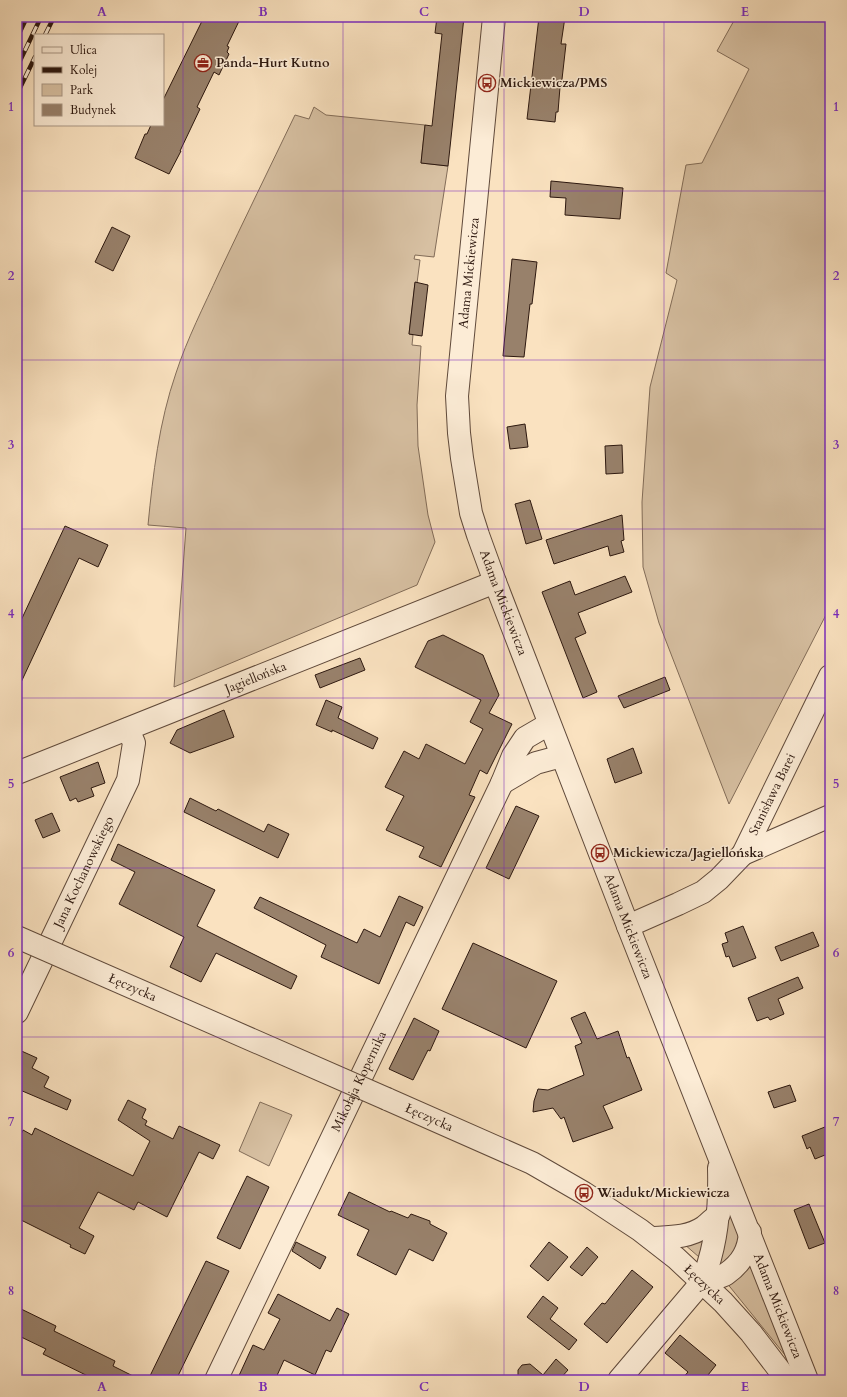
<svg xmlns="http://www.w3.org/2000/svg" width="847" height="1397" font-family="Cardo,serif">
	<rect width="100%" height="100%" fill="#fae2c0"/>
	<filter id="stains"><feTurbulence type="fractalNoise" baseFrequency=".005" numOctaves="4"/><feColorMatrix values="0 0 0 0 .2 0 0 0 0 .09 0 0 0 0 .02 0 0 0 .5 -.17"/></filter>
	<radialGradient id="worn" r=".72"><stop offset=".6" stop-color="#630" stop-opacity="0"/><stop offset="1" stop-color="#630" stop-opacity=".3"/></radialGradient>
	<g fill="#d7c0a2" stroke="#826c58">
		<polygon points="736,17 830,17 830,607 729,804 659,623 643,567 642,502 650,387 677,280 666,273 686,165 702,163 749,69 717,51"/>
		<path d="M314,107L326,115L425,125L421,163L448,166L434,257L415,255L414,259L420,260L417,283H415L409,334L413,335L412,345L421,346L417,405L418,446L428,515L435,542L417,585L174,687L186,528L148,525C153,474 159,422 176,373C187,339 204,306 219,273C244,220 270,167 295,115L309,119Z"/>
		<polygon points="260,1102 292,1115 269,1166 239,1151"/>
		<polygon points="727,1209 740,1230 738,1250 718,1267"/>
		<polygon points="709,1231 704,1251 699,1257 684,1244"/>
		<polygon points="751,1255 793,1365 726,1282"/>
	</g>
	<g fill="#98816b" stroke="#2d180f">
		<polygon points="204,17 241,17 227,46 229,47 227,52 229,54 219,75 214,72 197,107 200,109 180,151 181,151 169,174 135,158 145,134 147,134 151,125 163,125 163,100"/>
		<polygon points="437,17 464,17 448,166 421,163 425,125 432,126 442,34 435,33"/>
		<polygon points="539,17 565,17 561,44 566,44 561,88 560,87 558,112 556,112 555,122 527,119"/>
		<polygon points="551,181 623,188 620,219 565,215 566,198 550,197"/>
		<polygon points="112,227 130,236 113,271 95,262"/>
		<polygon points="512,259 537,262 532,304 530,304 524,357 503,356"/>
		<polygon points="415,282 428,285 422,336 409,334"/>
		<polygon points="525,424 528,447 510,449 507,427"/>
		<polygon points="622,445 623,473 606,474 605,446"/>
		<polygon points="530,500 542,539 526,544 515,504"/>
		<polygon points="622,515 624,540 621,541 624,552 610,556 608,546 554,564 546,540"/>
		<polygon points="65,526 108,545 98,567 79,558 17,691 17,629"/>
		<polygon points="625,576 632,592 578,613 586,633 575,638 597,692 583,698 542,592 570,581 575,595"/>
		<polygon points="443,635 483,655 499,695 489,713 512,724 487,774 480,770 469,795 475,797 441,867 419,857 424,847 386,830 404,796 385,787 404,751 419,759 426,744 465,764 483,729 470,722 481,700 415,667 428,641"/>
		<polygon points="360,658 365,670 320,688 315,675"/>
		<polygon points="665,677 670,690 624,708 618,696"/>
		<polygon points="326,700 342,707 338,718 378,738 373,749 332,730 332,732 316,725"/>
		<polygon points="224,710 234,737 190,753 170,743 177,730"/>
		<polygon points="633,748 642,773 615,783 607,759"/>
		<polygon points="98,762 105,783 91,788 94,796 78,802 76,798 70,801 60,777"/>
		<polygon points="190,798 216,811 218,809 264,832 268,824 289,834 278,858 184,812"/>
		<polygon points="516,806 539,816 509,879 486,868"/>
		<polygon points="52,813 60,831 43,838 35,820"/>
		<polygon points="118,844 215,890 197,926 297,976 291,989 216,953 201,982 170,967 184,937 119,904 135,872 111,860"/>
		<polygon points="399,896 423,907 414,926 406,922 379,984 321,957 326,945 254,908 260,897 357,943 364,929 380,937"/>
		<polygon points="743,926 756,958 733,967 729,956 726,957 722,944 728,942 725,933"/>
		<polygon points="813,932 819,946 781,961 775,947"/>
		<polygon points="473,943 557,981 526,1048 442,1009"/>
		<polygon points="798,977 803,988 778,999 784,1014 770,1020 768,1017 757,1021 748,998"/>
		<polygon points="585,1012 597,1039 618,1031 627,1058 629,1057 642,1090 603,1106 613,1128 573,1142 564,1117 561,1119 553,1108 533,1112 534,1101 538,1089 548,1090 584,1075 575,1046 582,1043 571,1018"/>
		<polygon points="414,1018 439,1031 430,1051 428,1050 413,1080 389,1069"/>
		<polygon points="17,1049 37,1058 32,1068 49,1077 44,1087 71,1100 67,1110 20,1090 17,1096"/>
		<polygon points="790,1085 796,1101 774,1108 768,1092"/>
		<polygon points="128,1100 146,1109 142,1118 147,1121 145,1125 173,1139 179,1126 220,1145 213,1159 199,1152 167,1217 138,1202 134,1210 98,1192 79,1228 94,1236 85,1254 70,1247 71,1245 17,1218 17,1143 23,1130 32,1135 35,1128 133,1176 150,1141 118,1120"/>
		<polygon points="830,1125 830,1153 815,1159 810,1147 807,1149 802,1136"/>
		<polygon points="247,1176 269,1187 240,1249 217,1238"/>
		<polygon points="349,1192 390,1212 391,1211 408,1218 411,1214 430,1221 430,1224 447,1233 433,1261 409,1249 396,1275 357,1255 369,1230 338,1215"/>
		<polygon points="809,1204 825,1243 809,1249 794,1210"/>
		<polygon points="296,1242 326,1257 320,1269 292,1251"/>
		<polygon points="549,1242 568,1257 548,1281 530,1266"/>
		<polygon points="587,1247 598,1257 582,1276 570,1267"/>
		<polygon points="206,1261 229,1271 176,1380 148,1380"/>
		<polygon points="632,1270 653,1287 607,1343 584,1324 602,1303 605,1304"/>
		<polygon points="278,1294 330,1321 337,1308 349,1314 331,1352 326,1350 315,1375 284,1360 275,1380 237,1380 253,1345 264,1350 280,1319 268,1313"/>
		<polygon points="543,1296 558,1308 550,1319 577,1340 569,1350 527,1317"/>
		<polygon points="17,1307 56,1326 54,1331 115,1361 113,1366 141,1380 96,1380 43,1354 46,1349 17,1335"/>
		<polygon points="680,1335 716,1365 704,1380 681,1380 688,1372 665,1353"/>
		<polygon points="556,1359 568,1370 559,1380 518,1380 518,1370 522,1365 530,1364 543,1375"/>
	</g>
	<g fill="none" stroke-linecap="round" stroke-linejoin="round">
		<defs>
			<g id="minor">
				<path id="s1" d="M494,17L457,396L459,433L462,458L471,513L478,535L495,582L628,926L807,1380"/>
				<polyline points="549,724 525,738 513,756 502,783 536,763 562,756"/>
				<path id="s2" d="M17,773L495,582"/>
				<polyline points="743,854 830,816"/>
				<path id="s3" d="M628,926L678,904L703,892L719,879L743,854L830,676"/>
				<path id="s4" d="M17,1012L128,780L134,743L128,729"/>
				<path id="s5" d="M387,1099L532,1163L584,1193L640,1230L676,1258L723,1302L751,1333L787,1380"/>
				<path d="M651,1238C669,1237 688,1238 704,1227C709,1223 714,1218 719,1214"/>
				<path d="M702,1282C709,1279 720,1278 726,1274C742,1263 749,1250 750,1232"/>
				<path id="s6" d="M216,1380L502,783"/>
				<path d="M619,1380L702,1282C717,1245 720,1208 719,1168"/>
			</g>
		</defs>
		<use href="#minor" stroke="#604a3b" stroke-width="24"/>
		<use href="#minor" stroke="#fcecd6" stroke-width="22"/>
		<defs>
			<g id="rail">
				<polyline points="45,35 54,17"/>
				<polyline points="17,38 27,17"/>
				<polyline points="17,67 41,17"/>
				<polyline points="17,94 35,57"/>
			</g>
		</defs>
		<use href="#rail" stroke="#2d180f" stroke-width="4.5"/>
		<use href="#rail" stroke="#fcecd6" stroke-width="3" stroke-dasharray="9" stroke-linecap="butt"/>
		<defs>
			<g id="minor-bridge">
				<path id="s7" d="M17,937L387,1099"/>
			</g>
		</defs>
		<use href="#minor-bridge" stroke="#604a3b" stroke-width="24" stroke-linecap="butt"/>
		<use href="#minor-bridge" stroke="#fcecd6" stroke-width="22"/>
	</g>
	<path fill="none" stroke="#7b2cbf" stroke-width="1" stroke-opacity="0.55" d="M183,17V1380M343,17V1380M504,17V1380M664,17V1380M17,191H830M17,360H830M17,529H830M17,698H830M17,868H830M17,1037H830M17,1206H830"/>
	<defs>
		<symbol id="office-ring" viewBox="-11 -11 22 22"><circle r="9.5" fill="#fcecd6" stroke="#8f2418" stroke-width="1.5"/><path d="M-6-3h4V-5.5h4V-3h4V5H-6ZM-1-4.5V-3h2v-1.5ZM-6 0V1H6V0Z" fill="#8f2418"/></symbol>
		<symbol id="bus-ring" viewBox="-11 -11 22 22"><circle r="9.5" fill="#fcecd6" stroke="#8f2418" stroke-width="1.5"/><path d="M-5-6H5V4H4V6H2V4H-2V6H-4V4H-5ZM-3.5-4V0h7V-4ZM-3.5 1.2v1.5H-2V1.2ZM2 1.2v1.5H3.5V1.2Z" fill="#8f2418"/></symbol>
	</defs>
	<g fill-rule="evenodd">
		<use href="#office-ring" x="193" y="53" width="20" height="20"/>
		<use href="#bus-ring" x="477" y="73" width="20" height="20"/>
		<use href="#bus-ring" x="590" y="843" width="20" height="20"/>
		<use href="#bus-ring" x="574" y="1183" width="20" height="20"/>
	</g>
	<g text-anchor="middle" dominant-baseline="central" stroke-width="3" stroke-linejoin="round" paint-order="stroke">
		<g font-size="13" font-weight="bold" fill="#2d180f" stroke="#fcecd6" text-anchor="start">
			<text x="216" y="63">Panda-Hurt Kutno</text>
			<text x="500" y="83">Mickiewicza/PMS</text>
			<text x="613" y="853">Mickiewicza/Jagiellońska</text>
			<text x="597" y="1193">Wiadukt/Mickiewicza</text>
		</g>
		<g font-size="13" fill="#2d180f" stroke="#fcecd6">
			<text transform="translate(469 273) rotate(-84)">Adama Mickiewicza</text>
			<text stroke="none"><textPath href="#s1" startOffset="594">Adama Mickiewicza</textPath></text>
			<text stroke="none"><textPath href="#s2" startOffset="257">Jagiellońska</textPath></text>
			<text stroke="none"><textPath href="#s3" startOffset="204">Stanisława Barei</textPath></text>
			<text stroke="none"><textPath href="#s4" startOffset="155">Jana Kochanowskiego</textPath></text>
			<text stroke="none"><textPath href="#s1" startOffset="941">Adama Mickiewicza</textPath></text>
			<text stroke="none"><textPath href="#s7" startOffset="126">Łęczycka</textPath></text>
			<text stroke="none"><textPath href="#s6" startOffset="331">Mikołaja Kopernika</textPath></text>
			<text stroke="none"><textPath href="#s5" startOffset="46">Łęczycka</textPath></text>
			<text stroke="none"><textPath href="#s5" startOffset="370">Łęczycka</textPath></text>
			<text stroke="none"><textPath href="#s1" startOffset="1349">Adama Mickiewicza</textPath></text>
		</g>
	</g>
	<rect width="847" height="1397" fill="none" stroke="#fae2c0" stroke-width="44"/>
	<rect x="34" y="34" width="130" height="92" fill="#fcecd6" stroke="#a99786"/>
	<rect x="42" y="47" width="20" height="6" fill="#fcecd6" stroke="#a99786"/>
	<text x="70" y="54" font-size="12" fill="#2d180f">Ulica</text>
	<rect x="42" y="67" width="20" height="6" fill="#2d180f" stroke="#a99786"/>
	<text x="70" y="74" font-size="12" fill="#2d180f">Kolej</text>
	<rect x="42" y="84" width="20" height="12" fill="#d7c0a2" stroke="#a99786"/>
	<text x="70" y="94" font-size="12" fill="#2d180f">Park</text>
	<rect x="42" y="104" width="20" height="12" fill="#98816b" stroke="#a99786"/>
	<text x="70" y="114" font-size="12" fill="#2d180f">Budynek</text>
	<rect x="22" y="22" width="803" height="1353" fill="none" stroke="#7b2cbf" stroke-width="1.5"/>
	<g font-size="13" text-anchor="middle" font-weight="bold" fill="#7b2cbf">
		<text x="102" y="16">A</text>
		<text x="263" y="16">B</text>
		<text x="424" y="16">C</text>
		<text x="584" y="16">D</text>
		<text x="745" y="16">E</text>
		<text x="11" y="111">1</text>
		<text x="836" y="111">1</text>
		<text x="11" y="280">2</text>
		<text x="836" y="280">2</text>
		<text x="11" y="449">3</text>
		<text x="836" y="449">3</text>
		<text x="11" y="618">4</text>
		<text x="836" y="618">4</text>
		<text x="11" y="788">5</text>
		<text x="836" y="788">5</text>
		<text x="11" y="957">6</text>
		<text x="836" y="957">6</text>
		<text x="11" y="1126">7</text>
		<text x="836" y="1126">7</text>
		<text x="11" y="1295">8</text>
		<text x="836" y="1295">8</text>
		<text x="102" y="1391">A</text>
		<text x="263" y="1391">B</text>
		<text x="424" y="1391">C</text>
		<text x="584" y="1391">D</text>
		<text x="745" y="1391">E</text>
	</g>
	<rect width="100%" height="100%" filter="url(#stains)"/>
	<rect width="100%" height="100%" fill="url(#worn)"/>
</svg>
